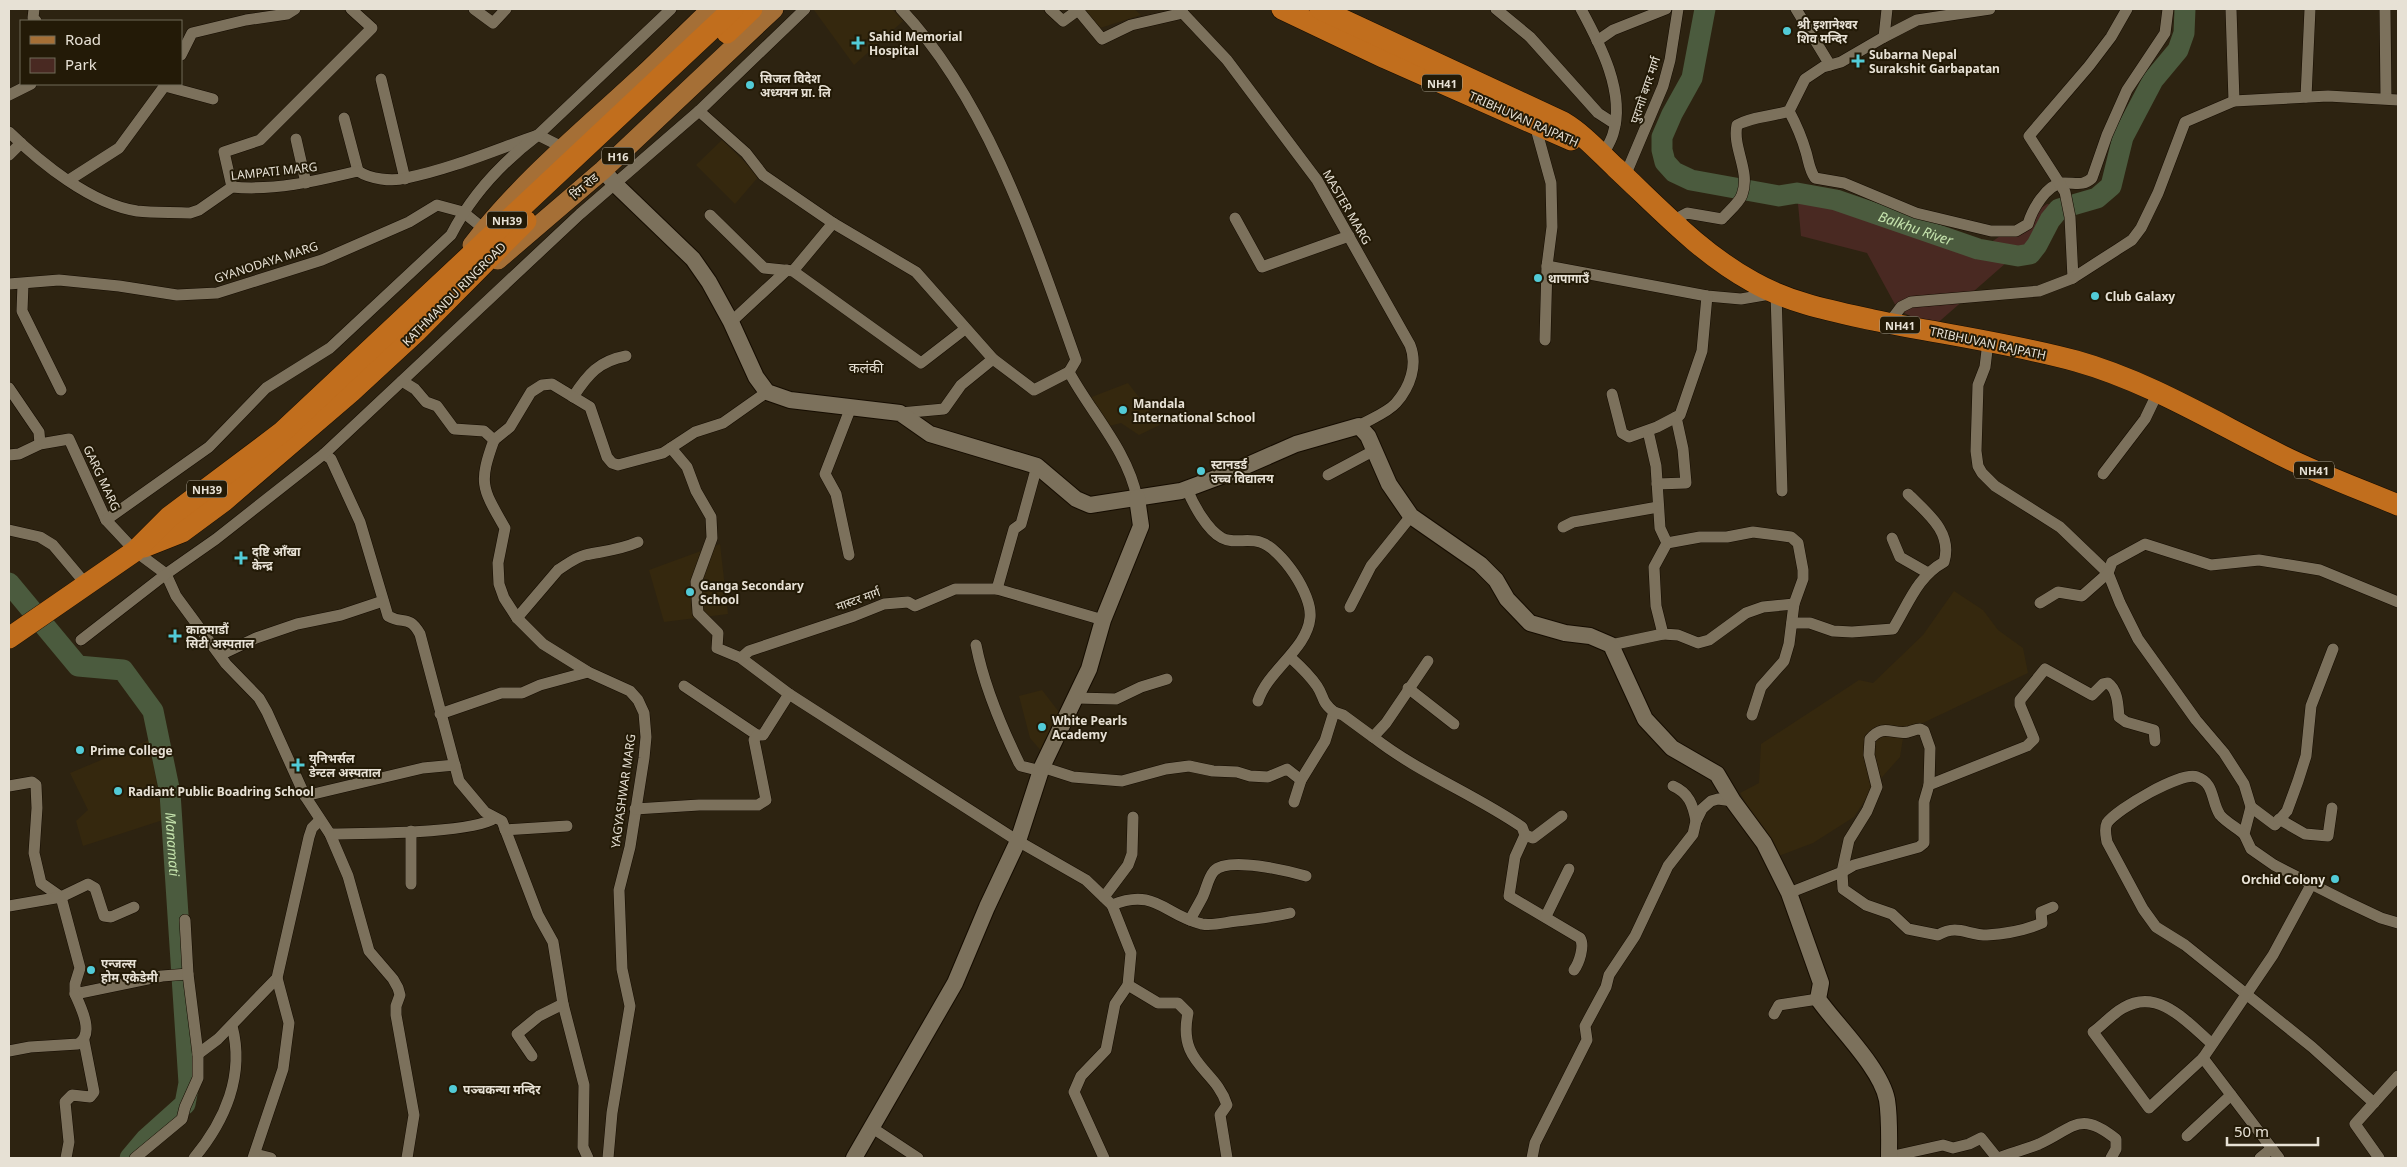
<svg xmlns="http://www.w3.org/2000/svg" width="2407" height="1167" font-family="'Noto Sans','Noto Sans Devanagari',sans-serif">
	<rect width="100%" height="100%" fill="#2d2311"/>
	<g fill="#35280e">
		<polygon points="815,9 892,9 903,21 854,65 814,10"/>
		<polygon points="1084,9 1134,9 1141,15 1100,28"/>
		<polygon points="722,140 759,176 735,204 696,165"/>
		<polygon points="1128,383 1160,425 1139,435 1121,423 1109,426 1089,398"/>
		<polygon points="720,544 728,614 664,622 649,570"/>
		<polygon points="1954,591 1983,610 1998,630 2023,648 2028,673 1904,732 1900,757 1875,785 1854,817 1813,843 1776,857 1740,793 1759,783 1761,744 1859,680 1873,683 1923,635"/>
		<polygon points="1042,690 1062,716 1043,753 1030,738 1019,696"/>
		<polygon points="149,740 163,820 83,846 76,821 88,810 70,773"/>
	</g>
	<polygon fill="#492922" points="1797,193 1910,236 1987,245 2047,204 2072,205 1933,327 1898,310 1867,253 1801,236"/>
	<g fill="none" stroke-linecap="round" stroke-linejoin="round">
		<g stroke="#4b5b3e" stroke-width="21">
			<path id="s1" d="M1705,9L1692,78L1672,114L1662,137V150L1665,162L1674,172L1691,180L1779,196L1797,193L1836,200L1978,249L2018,256L2030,254L2037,245L2050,220L2059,209L2097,198L2111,186L2123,137L2153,80L2178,50L2184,33L2185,9"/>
			<path id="s2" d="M9,583L78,666L123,670L153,711L170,793L189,1083L185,1104L146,1139L130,1158"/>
		</g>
		<defs>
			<g id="street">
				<polyline points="34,9 33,18 36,21"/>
				<polyline points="474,9 493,23 506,9"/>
				<path d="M901,9C988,101 1034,242 1076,360L1069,372C1091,413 1128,451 1137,498"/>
				<polyline points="1050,9 1063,21 1078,10 1102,39 1131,25 1183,13"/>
				<path d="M1179,9L1227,60L1317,180L1410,345C1418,365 1410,387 1396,403C1387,413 1370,419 1359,426"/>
				<polyline points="1496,9 1530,37 1598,113 1615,124"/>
				<path d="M1581,9C1600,44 1626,93 1613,134C1611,141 1606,149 1603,155"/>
				<polyline points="1796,9 1830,65"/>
				<polyline points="2231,9 2234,101"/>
				<polyline points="2385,9 2386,98"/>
				<polyline points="1884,37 1917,20 1990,9"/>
				<polyline points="1597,41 1613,30 1666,9"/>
				<polyline points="181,55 192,33 246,20 287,14 295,9"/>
				<polyline points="381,79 405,179"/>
				<polyline points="165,86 213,99"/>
				<polyline points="9,95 31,84"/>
				<polyline points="2306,97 2310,9"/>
				<polyline points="699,111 746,153 763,175 833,223 916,272 993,359 1034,390 1069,372"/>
				<path d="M1789,111C1796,124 1802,138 1806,152C1809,162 1809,169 1815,178L1844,183L1916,213L1991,231H2016L2028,224C2032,210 2046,185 2062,183C2074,182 2083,187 2092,178L2107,135L2127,90L2165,33L2168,9"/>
				<polyline points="344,118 358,171"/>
				<polyline points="1535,125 1551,183 1552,227 1547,266 1707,296 1741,299 1776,293 1782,491"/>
				<path d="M9,132C41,163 91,204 137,211C154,213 173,212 190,213L199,210L232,187C275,191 316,181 358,171C370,179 392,182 406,178C451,169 495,150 538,135L562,147"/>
				<polyline points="296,139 306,183"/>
				<polyline points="9,155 21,143"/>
				<polyline points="1625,176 1663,86 1670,60 1678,9"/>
				<polyline points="69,180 119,148 166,84"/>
				<polyline points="232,187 224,152 260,140 372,28 351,9"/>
				<polyline points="710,215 764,268 793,271 921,363 965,329"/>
				<polyline points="1235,218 1262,267 1349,236"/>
				<path d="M1672,221L1687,213L1722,219C1728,212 1739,203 1742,195C1751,171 1732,148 1737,125C1753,116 1771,117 1789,111L1805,79L1823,67L1841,62L1884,37L1887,9"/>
				<polyline points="793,271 833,223"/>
				<polyline points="2073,278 2070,217 2065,192 2029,136 2089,66 2111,37 2127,9"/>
				<polyline points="9,284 59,280 119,286 177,295 217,293 322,260 409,222 437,205 463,212 484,229"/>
				<polyline points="23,284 22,311 61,390"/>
				<polyline points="731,322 787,270"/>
				<polyline points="1889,323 1901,307 1911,302 2039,291 2073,278 2118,249 2132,240 2141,228 2158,193 2185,122 2234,101 2328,96 2398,100"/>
				<polyline points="1545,340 1547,266"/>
				<polyline points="1988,342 1985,367 1978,385 1976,451 1978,466 1982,473 1995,486 2060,527 2108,573 2120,603 2138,639 2196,720 2224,753 2244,784 2251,807 2244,834 2251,849 2274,865 2345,901 2381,918 2398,923"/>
				<polyline points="402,381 415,389 426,402 437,406 454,429 484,431 494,440"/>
				<polyline points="9,388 39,432 40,444"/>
				<polyline points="1612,394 1622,433 1629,437 1657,427 1680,415 1702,351 1707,296"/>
				<path d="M573,397C588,374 599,361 626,356"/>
				<polyline points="900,413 944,409 961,385 993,359"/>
				<polyline points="1648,431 1656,466 1660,528 1667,543 1654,567 1656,606 1663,634 1678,635 1698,643 1709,640 1746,613 1763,607 1794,604"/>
				<path d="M494,440C478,484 482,488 505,528L498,563L499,584L504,598L517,618L543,644L588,672L630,691L638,700L644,713L646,737L644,758L630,847L619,890L622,969L630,1006L612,1113L608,1158"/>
				<polyline points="494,440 510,427 531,392 542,385 552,384 590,407 607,457 612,463 618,465 663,453 695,432 723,423 767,392"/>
				<path d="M671,448L687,467L696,491L711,517L712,538L696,582L698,613L718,633L717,648L741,658L789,694L1018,841L1086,880L1112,905C1156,887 1165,916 1202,924C1214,926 1226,922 1237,921C1255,919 1272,917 1290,913"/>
				<path d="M324,454L331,459L360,522L388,616C403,625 409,614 420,634L459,781L485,812L502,821L538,915L553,942L563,1004L584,1085L583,1147L588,1158"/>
				<polyline points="9,455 19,454 40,444 69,439 106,520 135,551 166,574 176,596 226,664 259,698 267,712 305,796 330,834 348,876 369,951 393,979 398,988 400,995 396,1006 396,1015 414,1115 407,1158"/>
				<polyline points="2103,474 2145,419 2158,392"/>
				<polyline points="1328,475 1373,451"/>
				<polyline points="1657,484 1686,483 1683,449 1676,417"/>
				<path d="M1187,489C1193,504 1207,530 1222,538C1233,544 1248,538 1260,542C1281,548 1313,595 1310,618C1307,649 1268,670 1258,701"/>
				<path d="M106,520L209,447L266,388L330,348L451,235C472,194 501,163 538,135L671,9"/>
				<polyline points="1563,527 1573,522 1658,507"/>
				<polyline points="9,530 40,537 53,545 85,583"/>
				<polyline points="1892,538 1900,557 1928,573"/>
				<polyline points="1667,543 1700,537 1727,537 1753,532 1791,537 1798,543 1803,570 1803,579 1794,604 1789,644 1784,661 1761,687 1752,715"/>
				<polyline points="849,555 836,494 825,474 851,407"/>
				<polyline points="997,589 1014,529 1021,524 1037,466"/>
				<polyline points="2040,603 2058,592 2082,596 2108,573 2112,562 2145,544 2211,565 2259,560 2320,570 2398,602"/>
				<polyline points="1350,607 1371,566 1411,516"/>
				<path d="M517,618L558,570C566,565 576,557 585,555C604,551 620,550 638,542"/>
				<path d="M1792,623H1810L1833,631L1852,632L1893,629C1909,603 1917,577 1944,562C1953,532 1927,513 1908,494"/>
				<polyline points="81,640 166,574 216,539 324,454 580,214 699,111 805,9"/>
				<path d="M976,645C984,686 1001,726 1019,763L1021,766L1041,771"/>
				<polyline points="1611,645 1663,634"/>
				<polyline points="220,655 256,638 297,624 341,615 383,601"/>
				<path d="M1290,657C1300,666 1309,674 1317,686C1325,698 1320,700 1334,712L1325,741L1301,780L1294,802"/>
				<polyline points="741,658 749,651 854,616 884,604 908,602 915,606 955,589 997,589 1103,620"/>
				<polyline points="684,686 757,735 763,735 789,694"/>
				<polyline points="1408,688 1454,724"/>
				<polyline points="1076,698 1116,699 1141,687 1167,679"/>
				<polyline points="1334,712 1343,715 1373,737 1386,723 1428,661"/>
				<polyline points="440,714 501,693 522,693 540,685 588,672"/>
				<path d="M1373,737C1419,773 1474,794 1522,827L1525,835L1515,857L1509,896L1580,938C1585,946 1579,963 1574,970"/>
				<polyline points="1042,767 1073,777 1122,781 1166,769 1189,766 1213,771 1237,772 1250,776 1268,777 1287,769 1301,780"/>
				<path d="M1929,785L1930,748L1924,731L1920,729C1916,729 1912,731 1908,732C1892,735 1884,723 1870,739L1869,755L1877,787L1867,811L1849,840L1842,872L1843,889L1866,905L1892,914L1908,929L1938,935C1958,924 1967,935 1987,935C2005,934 2026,930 2042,923L2041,912L2053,907"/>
				<polyline points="9,786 32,782 36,785 37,808 34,853 41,883 61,897 80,968 75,984 75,994 162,976 188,974"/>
				<path d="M1673,786C1689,793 1693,805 1696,821"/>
				<polyline points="305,796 423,768 455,765"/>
				<polyline points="2251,807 2275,825 2287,811 2298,781 2306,756 2311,706 2333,649"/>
				<polyline points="635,809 699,805 758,805 766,800 754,740 757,735"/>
				<polyline points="2279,819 2305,834 2328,836 2332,808"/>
				<polyline points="505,830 567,826"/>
				<path d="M330,834C365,833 471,834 495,818"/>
				<path d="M2244,834C2237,828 2226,822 2220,815C2211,802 2215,783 2197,777C2181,771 2117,809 2107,823C2104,829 2106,836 2107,842L2143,909L2156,927L2185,945L2246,994L2312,1047L2374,1103"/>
				<polyline points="1525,835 1533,838 1562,816"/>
				<polyline points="411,884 411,831"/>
				<path d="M1789,893L1842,872L1854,865L1919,847L1924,843V802L1929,785L2027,746L2034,739L2020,705V700L2045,669L2092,695L2103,684L2108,683C2118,690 2118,706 2119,717L2126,722L2154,730L2155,741"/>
				<polyline points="1104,897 1128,865 1132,854 1133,817"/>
				<polyline points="9,906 61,897 88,884 95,888 104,916 111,917 134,907"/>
				<polyline points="1546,916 1569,869"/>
				<path d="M1190,920C1194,912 1199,904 1203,896C1207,887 1208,878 1214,871C1228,856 1288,871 1306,876"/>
				<path d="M1128,985L1158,1003H1178L1188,1013C1177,1064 1216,1069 1227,1105L1220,1115L1227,1158"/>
				<polyline points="1774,1014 1779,1005 1818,999"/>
				<path d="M2212,1044C2187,1022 2158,987 2123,1008C2112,1014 2103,1025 2093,1032L2149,1108L2203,1058L2273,955L2312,883"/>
				<path d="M9,1051L30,1047L78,1044C95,1035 81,1007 75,994"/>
				<polyline points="198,1054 218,1039 277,978 309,837 312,828 320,820"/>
				<polyline points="532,1056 517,1034 539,1016 563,1004"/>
				<polyline points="2203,1058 2279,1158"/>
				<polyline points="871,1127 918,1158"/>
				<polyline points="2187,1136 2231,1095"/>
				<polyline points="255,1154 271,1158"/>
				<polyline points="1889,1157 1943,1145 1953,1148 1969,1144 1981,1138 1997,1158"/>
				<polyline points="66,1158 69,1142 65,1102 72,1095 90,1097 94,1092 84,1041"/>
				<polyline points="135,1158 182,1119 185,1107 198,1078 198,1054 188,974 185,920"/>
				<path d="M194,1158C225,1121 245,1075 232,1026"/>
				<polyline points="253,1158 283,1069 289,1023 277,978"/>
				<polyline points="1104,1158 1074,1092 1081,1076 1106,1050 1115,1004 1128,985 1131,953 1112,905"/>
				<polyline points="1532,1158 1535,1143 1587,1040 1585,1026 1606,987 1609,975 1635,936 1668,866 1693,834 1696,821 1702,809 1711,801 1718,799 1733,801"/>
				<path d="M1998,1158C2012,1153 2026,1149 2039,1144C2073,1129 2079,1109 2116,1139V1149L2111,1158"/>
				<polyline points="2260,1158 2271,1149"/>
				<polyline points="2379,1158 2355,1124 2398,1076"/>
			</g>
			<g id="secondary">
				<path d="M603,170L615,184L693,259L709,282L731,322L756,377L767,392L790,400L900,413L930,434L1037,466L1076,499L1090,505L1181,491L1232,472L1296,444L1359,426L1368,436L1389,484L1411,516L1480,564L1496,580L1507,599L1530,623L1565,633L1590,636L1611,645L1645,719L1672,748L1717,774L1733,801L1764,843L1789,893L1821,983L1818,999C1837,1026 1881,1068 1887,1100C1890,1119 1889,1140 1889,1158"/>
				<polyline points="854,1158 955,983 987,907 1018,841 1042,767 1089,669 1103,620 1141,526 1137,498"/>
			</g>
			<g id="primary">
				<path d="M472,245C522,180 585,129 645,73C667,52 689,30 711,9"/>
				<polyline points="498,260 603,170 774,9"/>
			</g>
			<g id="highway">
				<polyline points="1282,9 1385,58 1571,140"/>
				<path d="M1320,9L1563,122C1583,134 1598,151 1616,168C1659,208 1700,253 1753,282C1790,303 1832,311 1873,320C1941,334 2010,343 2076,361C2144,380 2206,417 2269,449C2310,471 2355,487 2398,505"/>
				<polyline points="727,33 752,9"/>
				<polyline points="144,547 182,532 224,501 351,392 416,332 526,221"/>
				<polyline points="9,638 135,551 169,517 282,432 733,9"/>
			</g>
		</defs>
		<use href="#street" stroke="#150c00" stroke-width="12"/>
		<use href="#secondary" stroke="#150c00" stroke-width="18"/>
		<use href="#primary" stroke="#150c00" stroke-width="20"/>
		<use href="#highway" stroke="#150c00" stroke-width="22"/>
		<use href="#street" stroke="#7c715c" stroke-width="11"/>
		<use href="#secondary" stroke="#7c715c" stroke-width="16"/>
		<use href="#primary" stroke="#a56f36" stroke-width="19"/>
		<use href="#highway" stroke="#c16e1d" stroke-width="21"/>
	</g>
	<g fill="#52cbd7" stroke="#231a07" stroke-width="2">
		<circle cx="1787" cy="31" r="5"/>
		<path d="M855.5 35.5h5v5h5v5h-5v5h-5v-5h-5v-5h5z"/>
		<path d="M1855.5 53.5h5v5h5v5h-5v5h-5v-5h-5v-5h5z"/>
		<circle cx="750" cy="85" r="5"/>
		<circle cx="1538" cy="278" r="5"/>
		<circle cx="2095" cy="296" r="5"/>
		<circle cx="1123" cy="410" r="5"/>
		<circle cx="1201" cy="471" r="5"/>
		<path d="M238.5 550.5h5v5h5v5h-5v5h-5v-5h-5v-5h5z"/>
		<circle cx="690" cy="592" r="5"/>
		<path d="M172.5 628.5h5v5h5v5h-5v5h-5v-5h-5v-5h5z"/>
		<circle cx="1042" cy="727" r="5"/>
		<circle cx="80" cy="750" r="5"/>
		<path d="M295.5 757.5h5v5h5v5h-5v5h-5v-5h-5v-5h5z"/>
		<circle cx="118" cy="791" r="5"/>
		<circle cx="2335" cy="879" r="5"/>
		<circle cx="91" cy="970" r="5"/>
		<circle cx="453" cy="1089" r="5"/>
	</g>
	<g text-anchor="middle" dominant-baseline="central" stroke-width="4" stroke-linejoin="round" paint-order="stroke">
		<g fill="#231a07" stroke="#aca597" stroke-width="1">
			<rect x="1422" y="74.5" width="40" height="17" rx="4"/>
			<rect x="602" y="147.5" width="32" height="17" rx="4"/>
			<rect x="487" y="211.5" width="40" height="17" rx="4"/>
			<rect x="1880" y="316.5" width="40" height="17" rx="4"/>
			<rect x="2294" y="461.5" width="40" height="17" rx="4"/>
			<rect x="187" y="480.5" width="40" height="17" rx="4"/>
		</g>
		<g font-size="11" font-weight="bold" fill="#e7e1d5">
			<text x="1442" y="83">NH41</text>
			<text x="618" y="156">H16</text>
			<text x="507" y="220">NH39</text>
			<text x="1900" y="325">NH41</text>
			<text x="2314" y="470">NH41</text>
			<text x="207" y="489">NH39</text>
		</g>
		<g font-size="12" font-weight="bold" fill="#e7e1d5" stroke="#231a07" text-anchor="start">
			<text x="1797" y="24">श्री इशानेश्वर<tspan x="1797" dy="14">शिव मन्दिर</tspan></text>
			<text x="869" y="36">Sahid Memorial<tspan x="869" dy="14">Hospital</tspan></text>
			<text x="1869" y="54">Subarna Nepal<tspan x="1869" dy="14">Surakshit Garbapatan</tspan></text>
			<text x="760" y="78">सिजल विदेश<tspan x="760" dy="14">अध्ययन प्रा. लि</tspan></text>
			<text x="1548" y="278">थापागाउँ</text>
			<text x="2105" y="296">Club Galaxy</text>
			<text x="1133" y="403">Mandala<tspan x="1133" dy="14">International School</tspan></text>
			<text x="1211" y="464">स्टानडर्ड<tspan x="1211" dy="14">उच्च विद्यालय</tspan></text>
			<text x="252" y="551">द्ष्टि आँखा<tspan x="252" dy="14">केन्द्र</tspan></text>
			<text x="700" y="585">Ganga Secondary<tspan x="700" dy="14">School</tspan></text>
			<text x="186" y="629">काठमाडौं<tspan x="186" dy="14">सिटी अस्पताल</tspan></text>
			<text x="1052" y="720">White Pearls<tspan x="1052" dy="14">Academy</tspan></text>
			<text x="90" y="750">Prime College</text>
			<text x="309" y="758">युनिभर्सल<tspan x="309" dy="14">डेन्टल अस्पताल</tspan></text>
			<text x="128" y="791">Radiant Public Boadring School</text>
			<text x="2325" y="879" text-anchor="end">Orchid Colony</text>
			<text x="101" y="963">एन्जल्स<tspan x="101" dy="14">होम एकेडेमी</tspan></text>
			<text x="463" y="1089">पञ्चकन्या मन्दिर</text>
		</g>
		<g font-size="12" fill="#e7e1d5" stroke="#231a07">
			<text transform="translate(1645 90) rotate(-71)">पुरानाो बगर मार्ग</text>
			<text transform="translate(1524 119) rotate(24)">TRIBHUVAN RAJPATH</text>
			<text transform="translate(274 171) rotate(-6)">LAMPATI MARG</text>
			<text transform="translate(584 186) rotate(-40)">रिंग रोड</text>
			<text transform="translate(1347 207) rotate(60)">MASTER MARG</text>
			<text transform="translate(266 262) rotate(-18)">GYANODAYA MARG</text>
			<text transform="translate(454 294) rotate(-45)">KATHMANDU RINGROAD</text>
			<text transform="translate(1988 343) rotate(12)">TRIBHUVAN RAJPATH</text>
			<text transform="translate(102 478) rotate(65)">GARG MARG</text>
			<text transform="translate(858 599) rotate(-20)">मास्टर मार्ग</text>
			<text transform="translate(623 791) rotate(-82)">YAGYASHWAR MARG</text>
		</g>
		<g font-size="14" font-style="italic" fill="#c5e3ad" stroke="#231a07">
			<text stroke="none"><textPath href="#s1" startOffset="426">Balkhu River</textPath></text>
			<text stroke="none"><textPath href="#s2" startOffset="339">Manamati</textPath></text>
		</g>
		<g font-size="14" fill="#e7e1d5" stroke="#231a07">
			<text x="866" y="367">कलंकी</text>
		</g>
	</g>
	<rect width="2407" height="1167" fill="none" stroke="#e7e1d5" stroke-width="20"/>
	<rect x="20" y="20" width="162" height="65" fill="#231a07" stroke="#716a59"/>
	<rect x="30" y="36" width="25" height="8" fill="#a56f36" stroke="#716a59"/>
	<text x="65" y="45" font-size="15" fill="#e7e1d5">Road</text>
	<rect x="30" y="58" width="25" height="15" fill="#492922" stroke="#716a59"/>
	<text x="65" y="70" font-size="15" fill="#e7e1d5">Park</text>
	<path d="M2227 1137v8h91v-8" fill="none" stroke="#e7e1d5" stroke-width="2.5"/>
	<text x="2234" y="1137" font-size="15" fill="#e7e1d5" stroke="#231a07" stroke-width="4" paint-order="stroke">50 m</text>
</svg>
